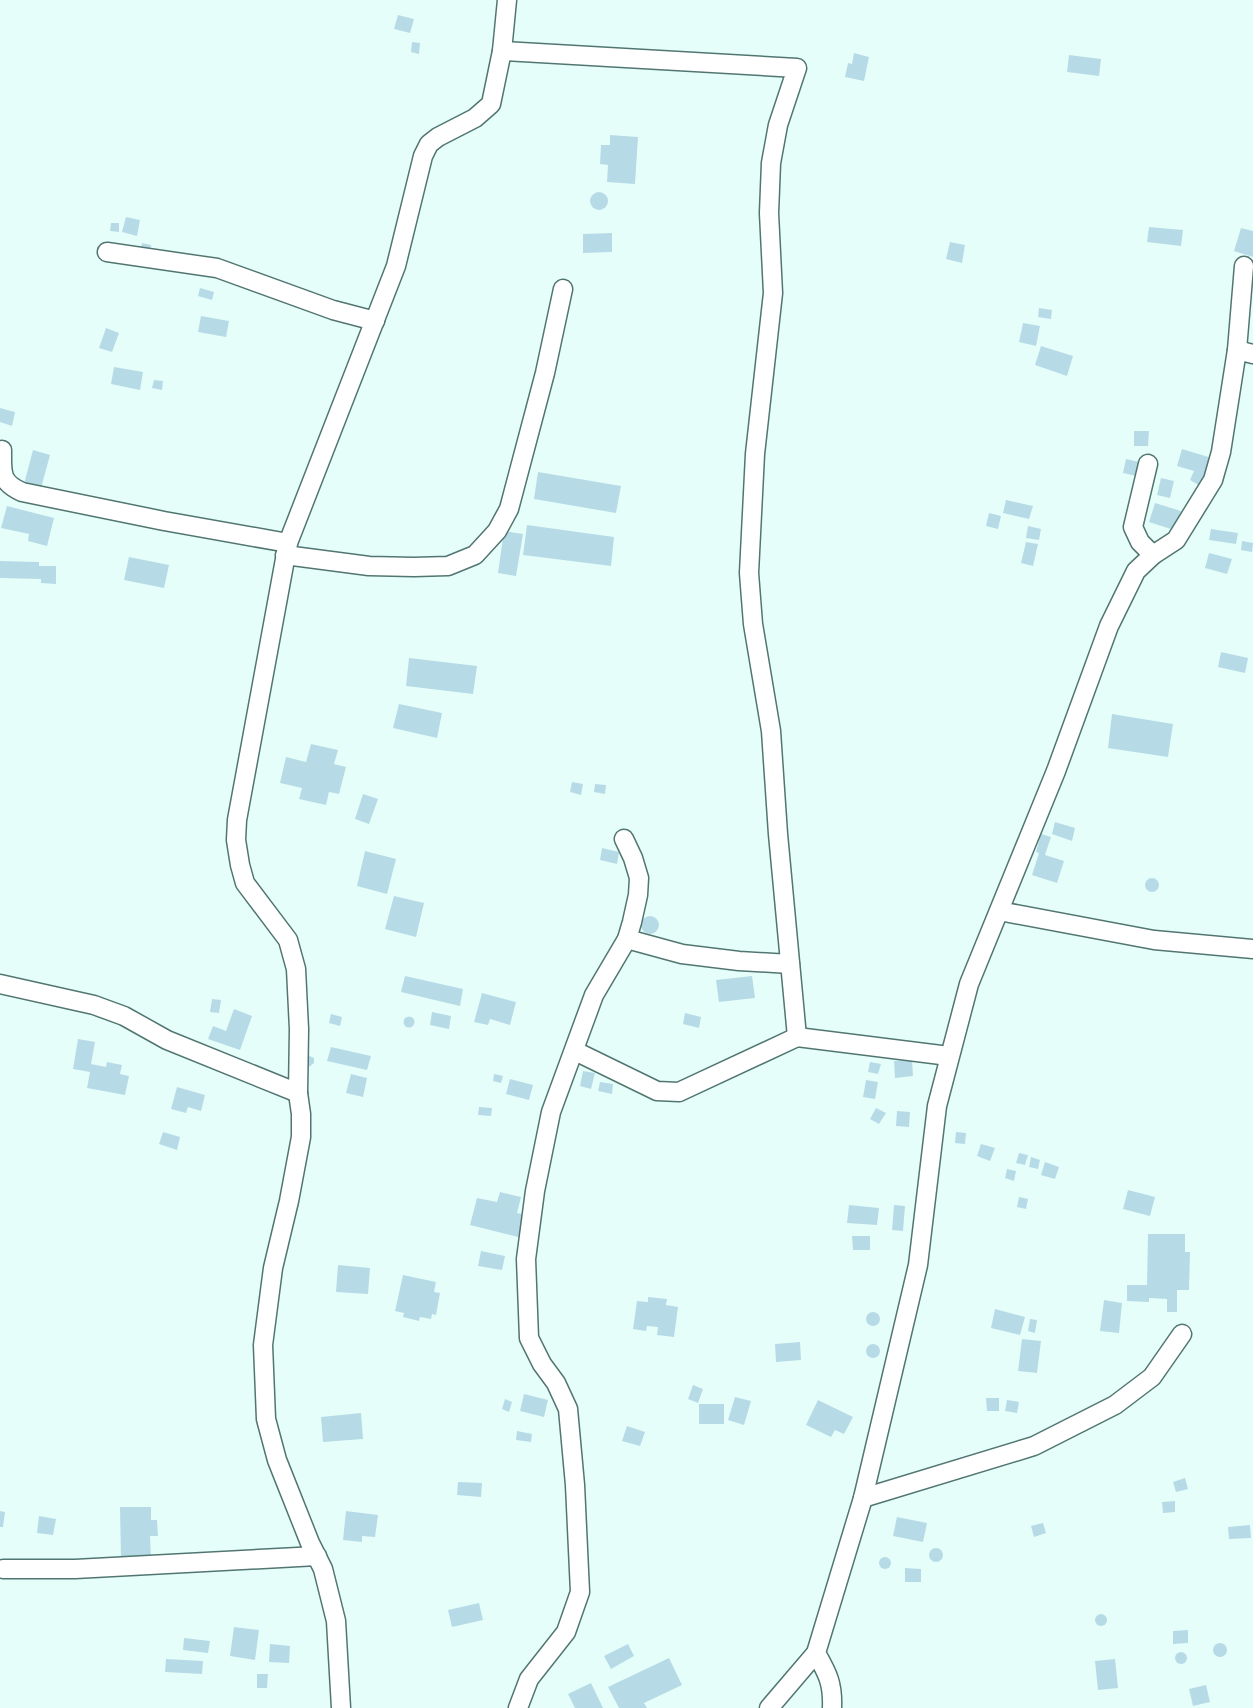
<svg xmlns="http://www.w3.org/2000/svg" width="1253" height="1708" font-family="'Nunito Sans',sans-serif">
	<rect width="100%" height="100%" fill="#e6fefa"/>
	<g fill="#b6dbe6">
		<polygon points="398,15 414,19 410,33 394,29"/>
		<polygon points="412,42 420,43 419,54 411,52"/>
		<polygon points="854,53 869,57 864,81 845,77 848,63 852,64"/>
		<polygon points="1069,55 1101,59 1099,76 1067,72"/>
		<polygon points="610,135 638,137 635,184 607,182 608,165 600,164 601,145 610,145"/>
		<circle cx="599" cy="201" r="9"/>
		<polygon points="126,217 140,220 137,236 122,232"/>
		<polygon points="111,223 119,223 119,232 110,231"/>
		<polygon points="1149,227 1183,230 1181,246 1147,242"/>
		<polygon points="1241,228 1253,231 1253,257 1234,251"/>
		<polygon points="612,233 612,252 583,253 583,234"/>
		<polygon points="950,242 965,245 962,263 946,259"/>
		<polygon points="142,243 151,245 150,251 141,250"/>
		<polygon points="200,288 214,292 212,300 198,296"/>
		<polygon points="1039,308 1052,310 1051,319 1038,317"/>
		<polygon points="201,316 229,321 226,337 198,332"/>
		<polygon points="1023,323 1040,326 1036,346 1019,342"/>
		<polygon points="106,328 119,333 112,352 99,348"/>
		<polygon points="1041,346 1073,356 1067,376 1035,365"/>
		<polygon points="114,367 143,372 140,390 111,384"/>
		<polygon points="154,380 163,381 162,390 152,388"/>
		<polygon points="0,408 15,412 12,426 0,422"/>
		<polygon points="1134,431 1149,431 1148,446 1134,446"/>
		<polygon points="1182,449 1215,459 1202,487 1190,480 1194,471 1177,466"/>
		<polygon points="33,450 50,455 41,488 24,484"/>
		<polygon points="1126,459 1144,463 1141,477 1123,473"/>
		<polygon points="538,472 621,486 616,513 534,499"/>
		<polygon points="1161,478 1174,481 1170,498 1157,495"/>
		<polygon points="1006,500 1033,506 1029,519 1003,513"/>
		<polygon points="1155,503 1181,511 1174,530 1149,522"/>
		<polygon points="7,506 54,518 47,546 28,541 29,534 1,528"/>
		<polygon points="989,513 1001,516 998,529 986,526"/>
		<polygon points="527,525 614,537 611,566 523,555"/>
		<polygon points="1028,526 1041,529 1039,540 1026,538"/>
		<polygon points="1211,529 1238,533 1236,544 1209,540"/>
		<polygon points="504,531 523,534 516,576 498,573"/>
		<polygon points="1242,541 1253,543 1252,552 1241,550"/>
		<polygon points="1026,542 1038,544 1033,566 1021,563"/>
		<polygon points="1209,553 1232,559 1227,574 1205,568"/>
		<polygon points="129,557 169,565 164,588 124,580"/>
		<polygon points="0,561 39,562 39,566 56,566 56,584 41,583 41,579 0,578"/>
		<polygon points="1221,652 1248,658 1245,673 1218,667"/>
		<polygon points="409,658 477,666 473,694 406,686"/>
		<polygon points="399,704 442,713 437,738 393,728"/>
		<polygon points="1112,714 1173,724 1168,757 1108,748"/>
		<polygon points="311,744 338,750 334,764 346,767 339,794 329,792 326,805 299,799 302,788 280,783 286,757 306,762"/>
		<polygon points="572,782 583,784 581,795 570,792"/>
		<polygon points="595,784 606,785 605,794 594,792"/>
		<polygon points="363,794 378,799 369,824 355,819"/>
		<polygon points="1055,822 1075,828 1072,841 1052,834"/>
		<polygon points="1041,834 1051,837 1045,855 1064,861 1057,883 1032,875 1039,853 1036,852"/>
		<polygon points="602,848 619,852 617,864 600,860"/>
		<polygon points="365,851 396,859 387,894 357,886"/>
		<circle cx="1152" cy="885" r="7"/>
		<polygon points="394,896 424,903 416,937 385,929"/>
		<circle cx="650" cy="925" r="9"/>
		<polygon points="405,976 463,989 460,1006 401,992"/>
		<polygon points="752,976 755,998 719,1002 716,980"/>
		<polygon points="482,993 516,1002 510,1025 490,1019 488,1025 474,1022"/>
		<polygon points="212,999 221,1000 219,1013 210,1012"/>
		<polygon points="234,1009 252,1016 240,1050 208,1039 213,1026 226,1031"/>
		<polygon points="432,1012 451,1016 449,1029 430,1025"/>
		<polygon points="685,1013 701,1017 699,1028 683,1024"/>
		<polygon points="331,1014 342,1017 340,1026 329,1023"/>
		<circle cx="409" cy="1022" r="5.5"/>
		<polygon points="78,1039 95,1042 91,1064 106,1067 107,1062 122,1065 120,1074 129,1076 125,1095 87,1088 90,1072 73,1069"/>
		<polygon points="331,1047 371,1056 367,1070 327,1061"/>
		<polygon points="307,1055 314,1058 314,1063 309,1067 305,1066"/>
		<polygon points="912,1060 913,1076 895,1078 894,1061"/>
		<polygon points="870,1062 881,1064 878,1074 868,1072"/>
		<polygon points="583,1071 595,1073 591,1089 580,1086"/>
		<polygon points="351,1074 367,1078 363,1097 346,1093"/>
		<polygon points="494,1074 503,1076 501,1083 493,1081"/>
		<polygon points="510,1079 533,1085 529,1100 506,1094"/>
		<polygon points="866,1080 878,1082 875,1099 863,1097"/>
		<polygon points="600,1082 613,1084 612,1094 598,1091"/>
		<polygon points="177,1087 205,1095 201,1111 188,1107 186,1113 171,1109"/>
		<polygon points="479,1107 492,1108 491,1116 478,1115"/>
		<polygon points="876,1108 886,1113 879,1124 870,1119"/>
		<polygon points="897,1111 910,1112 909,1127 896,1126"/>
		<polygon points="163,1132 180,1137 177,1150 159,1144"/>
		<polygon points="956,1132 966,1133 965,1144 955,1143"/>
		<polygon points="981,1144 995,1148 990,1161 977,1156"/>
		<polygon points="1019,1153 1028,1155 1025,1165 1016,1163"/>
		<polygon points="1031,1157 1040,1160 1038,1169 1029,1167"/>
		<polygon points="1045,1162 1059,1167 1055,1179 1041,1175"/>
		<polygon points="1007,1169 1016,1171 1014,1181 1005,1178"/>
		<polygon points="1128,1190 1155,1197 1150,1216 1123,1209"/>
		<polygon points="500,1192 521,1197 517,1213 527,1215 522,1238 470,1225 477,1198 497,1202"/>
		<polygon points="1019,1197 1028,1199 1026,1209 1017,1207"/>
		<polygon points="849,1205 879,1208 877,1225 847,1223"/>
		<polygon points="894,1205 905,1206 903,1231 892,1230"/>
		<polygon points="1148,1234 1185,1234 1185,1252 1190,1252 1189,1290 1177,1290 1177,1312 1167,1312 1167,1299 1149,1298 1149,1302 1127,1301 1127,1285 1147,1285"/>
		<polygon points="852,1236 870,1236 870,1250 853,1250"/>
		<polygon points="481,1251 505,1256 502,1270 478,1266"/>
		<polygon points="338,1265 370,1268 368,1294 336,1292"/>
		<polygon points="403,1275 436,1282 434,1292 440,1293 436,1315 432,1314 431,1319 420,1317 419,1321 403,1317 404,1313 395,1311"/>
		<polygon points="648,1297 667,1299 666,1305 678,1307 674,1337 657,1335 658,1327 647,1326 646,1331 633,1329 637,1301 648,1302"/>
		<polygon points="1104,1300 1122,1303 1119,1333 1100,1331"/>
		<polygon points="995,1309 1025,1317 1020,1335 991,1328"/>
		<circle cx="873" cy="1319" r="7"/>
		<polygon points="1030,1319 1037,1320 1035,1333 1028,1331"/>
		<polygon points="1022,1339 1041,1341 1037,1373 1018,1371"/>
		<polygon points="800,1342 801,1360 776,1362 775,1344"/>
		<circle cx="873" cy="1351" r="7"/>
		<polygon points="693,1385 703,1389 698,1403 688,1399"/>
		<polygon points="524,1394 548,1400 544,1417 520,1411"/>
		<polygon points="735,1397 751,1401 744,1425 728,1420"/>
		<polygon points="986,1398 999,1398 999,1411 987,1411"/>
		<polygon points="505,1399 512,1402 509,1412 502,1409"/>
		<polygon points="818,1400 853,1417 844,1434 835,1430 831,1437 806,1425"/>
		<polygon points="1007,1400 1019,1402 1017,1413 1005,1411"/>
		<rect x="699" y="1404" width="25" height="20"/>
		<polygon points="361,1413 363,1439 323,1442 321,1417"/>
		<polygon points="627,1426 645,1432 640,1446 622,1441"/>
		<polygon points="517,1431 532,1434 531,1442 516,1440"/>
		<polygon points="1185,1478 1188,1489 1176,1492 1173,1482"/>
		<polygon points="458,1482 482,1483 481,1497 457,1495"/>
		<polygon points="1175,1501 1175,1512 1163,1513 1162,1502"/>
		<polygon points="120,1507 151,1507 151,1520 157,1520 158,1536 150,1536 151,1559 121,1560"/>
		<polygon points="0,1511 5,1512 3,1527 0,1527"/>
		<polygon points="346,1511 378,1515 375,1537 362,1536 362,1542 343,1540"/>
		<polygon points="39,1516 56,1519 53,1535 37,1533"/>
		<polygon points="897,1517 927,1523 923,1542 893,1536"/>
		<polygon points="1043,1523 1046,1533 1034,1537 1031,1526"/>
		<polygon points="1250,1525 1251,1538 1229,1539 1228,1527"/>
		<circle cx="936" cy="1555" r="7"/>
		<circle cx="885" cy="1563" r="6"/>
		<polygon points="905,1568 921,1569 921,1582 905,1582"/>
		<polygon points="479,1603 483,1620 452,1627 448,1610"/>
		<circle cx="1101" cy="1620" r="6"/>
		<polygon points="234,1627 259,1630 255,1660 230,1656"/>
		<polygon points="1188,1630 1188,1643 1173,1644 1173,1631"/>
		<polygon points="184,1638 210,1641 208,1653 183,1650"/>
		<circle cx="1220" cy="1650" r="7"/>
		<polygon points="270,1644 290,1646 289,1663 269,1662"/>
		<polygon points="628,1644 634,1656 611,1669 604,1656"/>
		<circle cx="1181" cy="1658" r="6"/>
		<polygon points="669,1658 682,1685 644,1703 647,1708 619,1708 608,1687"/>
		<polygon points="166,1659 203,1661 202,1674 165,1672"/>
		<polygon points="1115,1659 1118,1688 1098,1690 1095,1661"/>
		<polygon points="257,1674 268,1674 267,1688 257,1688"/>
		<polygon points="591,1683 603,1708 575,1708 568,1694"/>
		<polygon points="1206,1685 1210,1702 1193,1706 1189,1689"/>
	</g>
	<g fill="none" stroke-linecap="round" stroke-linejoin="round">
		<defs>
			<g id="minor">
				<polyline points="502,51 797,68 778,125 771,163 769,213 773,293 755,454 749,573 753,624 771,731 778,834 797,1037"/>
				<polyline points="107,252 217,268 333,310 375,321"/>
				<polyline points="1237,350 1244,266"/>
				<path d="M2,450C2,473 0,482 22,492L164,521L288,543"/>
				<polyline points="1148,464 1133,527 1140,542 1153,555"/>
				<polyline points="285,555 369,566 414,567 448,566 475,555 497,531 509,509 545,373 563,289"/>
				<polyline points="999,911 1154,940 1253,949"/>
				<polyline points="627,939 682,954 739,961 790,964"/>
				<polyline points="0,984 94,1005 124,1016 167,1040 298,1093"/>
				<polyline points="575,1051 657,1091 679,1092 797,1037 949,1056"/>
				<polyline points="863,1498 1034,1446 1115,1405 1152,1377 1182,1334"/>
				<polyline points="3,1569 75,1569 317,1556"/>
				<polyline points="341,1708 336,1621 323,1569 310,1543 277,1460 266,1419 263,1345 273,1268 289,1201 301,1137 301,1114 298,1093 299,1029 296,969 288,940 245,883 240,865 236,840 237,820 288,543 396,266 423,156 429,144 438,137 475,118 491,104 502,51 507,0"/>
				<polyline points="518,1708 529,1679 566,1632 580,1592 575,1485 568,1409 556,1383 542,1364 529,1338 526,1259 535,1191 551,1112 594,995 627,939 632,922 638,895 639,878 633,858 624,839"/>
				<polyline points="769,1708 816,1653"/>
				<path d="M832,1708C833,1684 828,1674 816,1653L863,1498L918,1265L937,1106L969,984L1056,771L1109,626L1136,571L1153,555L1176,540L1213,480L1221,452L1237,350L1253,354"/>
			</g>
		</defs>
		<use href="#minor" stroke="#517671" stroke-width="21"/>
		<use href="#minor" stroke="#fff" stroke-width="18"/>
	</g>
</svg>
